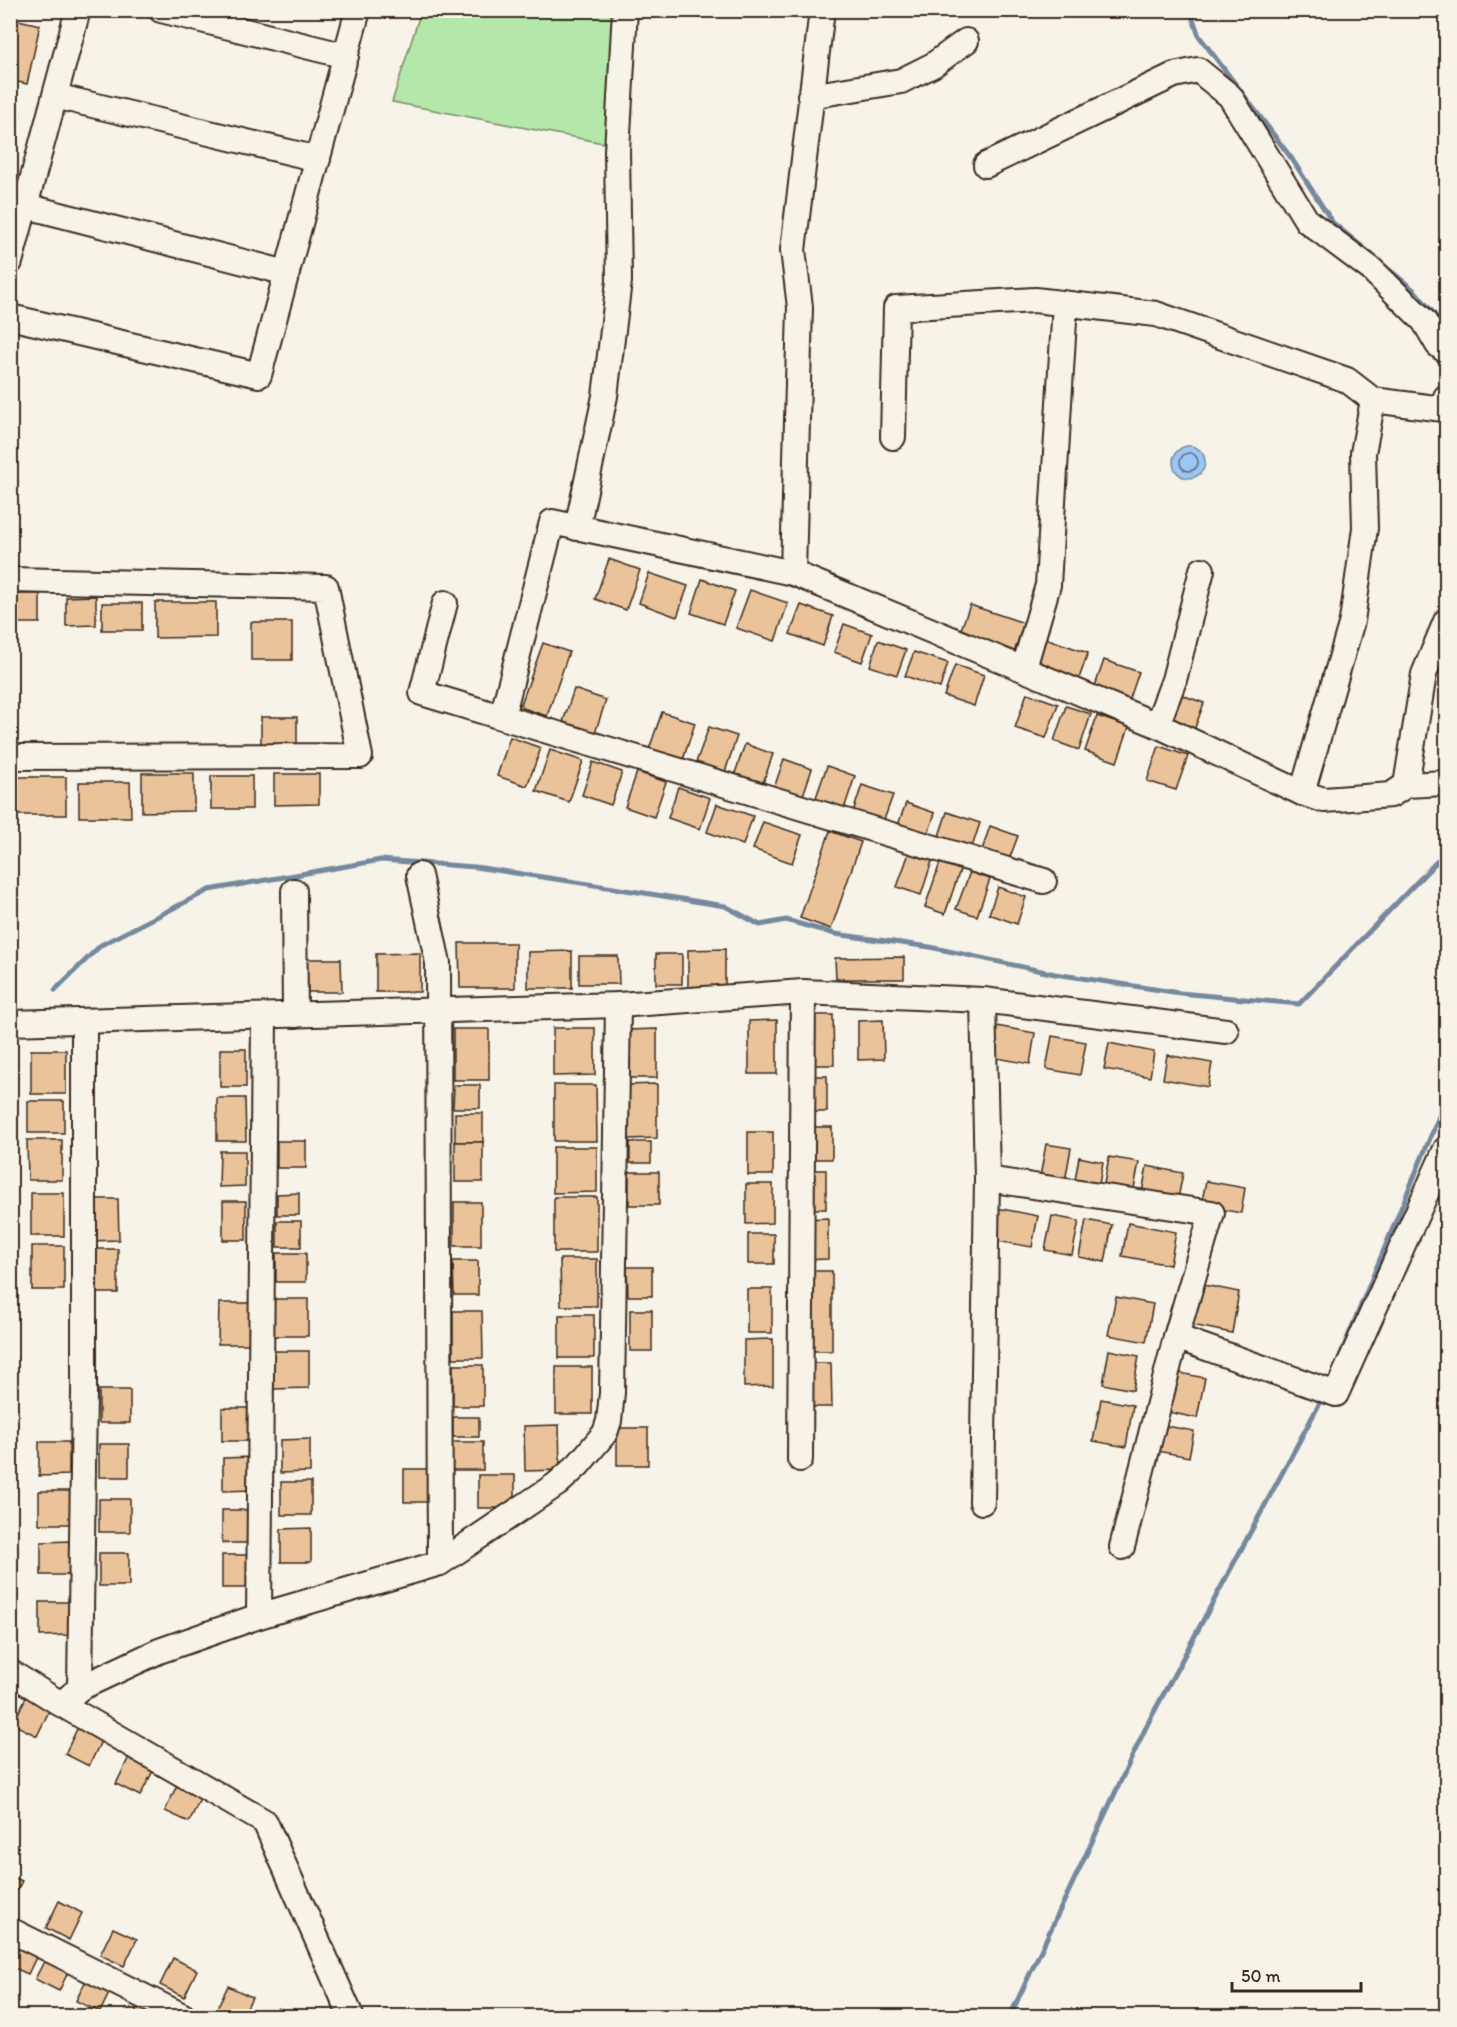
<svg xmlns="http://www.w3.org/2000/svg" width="1457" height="2027" font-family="Itim,sans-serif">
	<rect width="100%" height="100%" fill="#f7f3e8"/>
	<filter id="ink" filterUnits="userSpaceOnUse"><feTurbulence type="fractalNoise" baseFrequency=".0167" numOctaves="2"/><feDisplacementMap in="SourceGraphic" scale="12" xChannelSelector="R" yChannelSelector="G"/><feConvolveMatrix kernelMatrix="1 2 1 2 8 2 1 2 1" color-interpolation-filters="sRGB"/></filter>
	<g filter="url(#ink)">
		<polygon fill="#b3e8aa" stroke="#778964" stroke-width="1.5" points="421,11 616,11 609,139 603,143 392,102"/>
		<circle fill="#9bc7f4" stroke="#75889e" stroke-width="1.5" cx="1189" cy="462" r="16"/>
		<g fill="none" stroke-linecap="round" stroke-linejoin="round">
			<circle stroke="#616974" stroke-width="1.5" cx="1189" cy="462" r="9"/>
			<g stroke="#75889e" stroke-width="5">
				<polyline points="1190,10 1199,36 1292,159 1333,223 1372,255"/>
				<polyline points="1381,263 1415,291 1446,328"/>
				<polyline points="55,990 101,945 209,890 381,860 475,867 582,883 725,906 760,925 786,920 835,934 930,947 1055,974 1180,993 1299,1004 1446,852"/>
				<polyline points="1338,1361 1440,1114"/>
				<polyline points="1010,2016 1148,1723 1323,1397"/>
			</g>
		</g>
		<g fill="#eac39a" stroke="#3b2a1e" stroke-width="1.5">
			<polygon points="10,18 40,25 27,84 10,80"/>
			<polygon points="10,114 20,116 10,156"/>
			<polygon points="609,559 640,570 626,610 595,599"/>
			<polygon points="649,573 688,586 677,617 639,603"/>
			<polygon points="702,579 735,591 723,624 691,613"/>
			<polygon points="750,590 788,603 775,641 736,628"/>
			<rect x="10" y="594" width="30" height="29"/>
			<polygon points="96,596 96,625 66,626 66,597"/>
			<polygon points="155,602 216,602 216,637 155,638"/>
			<rect x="102" y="603" width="40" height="27"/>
			<polygon points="801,605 833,616 823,646 790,634"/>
			<polygon points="970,605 1024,623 1012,659 957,640"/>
			<rect x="251" y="622" width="41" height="38"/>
			<polygon points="844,624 872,634 862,662 834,652"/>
			<polygon points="1045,638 1088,653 1077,684 1034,669"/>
			<polygon points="878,640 906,650 897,675 870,666"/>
			<polygon points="543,643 569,652 547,716 520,707"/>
			<polygon points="914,652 948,663 940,688 905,676"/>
			<polygon points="1104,660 1139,672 1128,704 1093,692"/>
			<polygon points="955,665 984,675 974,706 944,696"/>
			<polygon points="574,689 606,700 594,736 562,725"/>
			<polygon points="1027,693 1058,704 1046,738 1015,728"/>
			<polygon points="1179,694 1204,703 1193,733 1169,725"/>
			<polygon points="1066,706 1091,714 1079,750 1054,741"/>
			<polygon points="662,712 695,723 681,766 647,755"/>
			<polygon points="1097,716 1129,727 1117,762 1085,751"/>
			<rect x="261" y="717" width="36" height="28"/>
			<polygon points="709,727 737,736 723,778 694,768"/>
			<polygon points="510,737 541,748 527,786 497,776"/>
			<polygon points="745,744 773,754 761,789 733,779"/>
			<polygon points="1159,746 1188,756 1176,790 1147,781"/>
			<polygon points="550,750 583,761 569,802 536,791"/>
			<polygon points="784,759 812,769 801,801 773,791"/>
			<polygon points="593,762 622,772 611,805 582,795"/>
			<polygon points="827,766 855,776 843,812 814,803"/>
			<polygon points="637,772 666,782 654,817 625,807"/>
			<polygon points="142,773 194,773 194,811 142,812"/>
			<polygon points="274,774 319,774 319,804 274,805"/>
			<rect x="211" y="776" width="41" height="33"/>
			<rect x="12" y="777" width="54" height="38"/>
			<polygon points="79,782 130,782 131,817 79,817"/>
			<polygon points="862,785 893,795 881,828 851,818"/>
			<polygon points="678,787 710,798 700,829 668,818"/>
			<polygon points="906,803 935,813 925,843 895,833"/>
			<polygon points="717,804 753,816 743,845 707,832"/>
			<polygon points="947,812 980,823 970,853 937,842"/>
			<polygon points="763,822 802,835 792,863 753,849"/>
			<polygon points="990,826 1018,836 1007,865 980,856"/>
			<polygon points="830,831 861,842 831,929 800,918"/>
			<polygon points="909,853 932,861 921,895 897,887"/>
			<polygon points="940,863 960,870 945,914 925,907"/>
			<polygon points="970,872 990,879 977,916 956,909"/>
			<polygon points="998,887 1026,897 1017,924 989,914"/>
			<polygon points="459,943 515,943 515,988 460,988"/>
			<polygon points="725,949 725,987 688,987 688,950"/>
			<polygon points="572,951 572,988 528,988 528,952"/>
			<polygon points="420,953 420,992 376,992 376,954"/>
			<rect x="656" y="954" width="26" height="30"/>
			<polygon points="579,956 618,956 619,984 579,984"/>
			<polygon points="904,957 904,979 836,979 835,958"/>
			<polygon points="306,959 341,959 342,992 306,992"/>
			<polygon points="804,1015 833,1015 834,1065 805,1065"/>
			<polygon points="777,1020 777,1074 749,1074 749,1021"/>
			<polygon points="883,1020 884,1059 858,1060 858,1021"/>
			<polygon points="991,1025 1035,1033 1030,1064 985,1056"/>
			<polygon points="553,1028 595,1028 595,1075 553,1076"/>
			<rect x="453" y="1029" width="36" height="51"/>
			<polygon points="657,1029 657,1078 627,1078 627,1030"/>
			<polygon points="1052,1036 1086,1042 1080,1075 1046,1069"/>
			<polygon points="1109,1043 1154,1052 1150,1077 1104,1069"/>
			<rect x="220" y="1049" width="26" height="38"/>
			<rect x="31" y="1050" width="35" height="44"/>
			<polygon points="1167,1055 1212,1063 1208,1087 1163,1079"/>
			<rect x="804" y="1076" width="23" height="36"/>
			<polygon points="657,1084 657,1138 627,1139 627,1085"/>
			<polygon points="454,1085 480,1085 480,1108 453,1108"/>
			<polygon points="554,1085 596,1085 597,1141 554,1141"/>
			<polygon points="217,1098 245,1098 246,1141 217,1141"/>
			<rect x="28" y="1101" width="36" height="32"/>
			<rect x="455" y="1113" width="28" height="29"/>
			<rect x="808" y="1127" width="24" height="32"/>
			<rect x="748" y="1132" width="25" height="43"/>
			<polygon points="27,1140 62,1140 62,1180 28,1180"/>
			<rect x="277" y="1141" width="29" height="27"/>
			<rect x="455" y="1142" width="28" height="40"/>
			<rect x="630" y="1142" width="21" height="21"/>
			<polygon points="1046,1144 1071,1148 1064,1187 1039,1182"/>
			<polygon points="553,1147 597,1147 597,1192 553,1193"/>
			<polygon points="220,1151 245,1151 245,1186 219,1187"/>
			<polygon points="1079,1157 1103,1162 1098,1190 1074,1186"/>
			<polygon points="1109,1157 1139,1162 1133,1194 1103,1189"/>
			<polygon points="1147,1166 1183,1173 1177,1204 1141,1198"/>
			<polygon points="804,1170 826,1170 826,1209 805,1209"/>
			<rect x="629" y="1172" width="30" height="33"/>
			<polygon points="1206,1181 1245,1188 1241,1213 1201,1206"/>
			<polygon points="746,1184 773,1184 773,1223 746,1224"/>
			<rect x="31" y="1193" width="33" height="43"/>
			<polygon points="299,1193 299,1215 277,1215 277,1194"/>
			<rect x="554" y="1197" width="43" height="55"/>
			<polygon points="90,1199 118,1199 119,1240 90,1241"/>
			<rect x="223" y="1201" width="23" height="39"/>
			<rect x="454" y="1202" width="27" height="44"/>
			<polygon points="997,1208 1038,1216 1032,1247 991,1240"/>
			<polygon points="1052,1216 1079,1221 1072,1255 1045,1250"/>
			<polygon points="828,1218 828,1259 804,1260 804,1219"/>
			<polygon points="1086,1220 1112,1225 1105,1262 1079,1257"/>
			<rect x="277" y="1221" width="24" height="26"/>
			<polygon points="1128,1223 1176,1232 1170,1265 1122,1256"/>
			<rect x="748" y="1234" width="26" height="30"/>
			<rect x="32" y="1246" width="32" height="44"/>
			<rect x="89" y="1249" width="29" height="44"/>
			<rect x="276" y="1253" width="30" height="29"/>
			<polygon points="560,1259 597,1259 597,1306 561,1306"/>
			<polygon points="453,1261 478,1261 478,1295 454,1295"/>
			<polygon points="627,1267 652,1267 652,1296 628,1296"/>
			<rect x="804" y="1271" width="28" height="80"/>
			<polygon points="1199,1284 1239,1292 1232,1333 1192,1325"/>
			<rect x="747" y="1289" width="25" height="44"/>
			<polygon points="1116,1297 1153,1304 1146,1342 1108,1335"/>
			<rect x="274" y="1299" width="34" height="37"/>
			<polygon points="219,1303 250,1303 250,1344 218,1344"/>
			<rect x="630" y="1310" width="22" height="41"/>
			<polygon points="453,1311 482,1311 483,1358 453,1358"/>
			<rect x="559" y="1315" width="35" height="43"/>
			<polygon points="773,1339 773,1386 744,1387 744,1340"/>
			<polygon points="1109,1350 1139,1356 1133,1390 1103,1384"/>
			<polygon points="274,1351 309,1351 309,1388 274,1389"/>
			<polygon points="805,1363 831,1363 832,1407 805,1407"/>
			<rect x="453" y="1365" width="30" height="41"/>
			<rect x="556" y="1367" width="36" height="47"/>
			<polygon points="1175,1372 1205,1378 1197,1418 1168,1412"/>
			<rect x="99" y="1390" width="31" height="33"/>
			<polygon points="1101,1399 1133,1405 1126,1447 1093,1441"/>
			<rect x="222" y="1408" width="30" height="33"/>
			<rect x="453" y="1417" width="26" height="20"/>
			<polygon points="559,1425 560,1470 525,1471 524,1426"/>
			<polygon points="1161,1425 1194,1431 1189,1457 1157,1451"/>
			<rect x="617" y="1428" width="31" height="37"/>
			<polygon points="310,1439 310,1472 280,1473 280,1440"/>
			<polygon points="39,1442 69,1442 69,1475 39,1476"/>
			<rect x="451" y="1442" width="32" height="28"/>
			<rect x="99" y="1444" width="30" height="33"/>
			<polygon points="253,1457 253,1490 223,1491 223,1458"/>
			<rect x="404" y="1469" width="31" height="33"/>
			<rect x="478" y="1475" width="37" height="33"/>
			<rect x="281" y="1482" width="30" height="33"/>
			<rect x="39" y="1491" width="31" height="33"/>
			<rect x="99" y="1499" width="31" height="33"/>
			<polygon points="222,1510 252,1510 253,1543 222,1543"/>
			<polygon points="311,1528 311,1562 281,1562 281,1529"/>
			<polygon points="71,1541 71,1575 41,1575 41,1542"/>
			<rect x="99" y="1553" width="30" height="33"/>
			<rect x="222" y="1555" width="31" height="33"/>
			<polygon points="40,1602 70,1602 70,1635 40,1636"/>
			<polygon points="26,1697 50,1709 37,1736 13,1724"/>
			<polygon points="78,1727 102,1739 89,1766 65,1754"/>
			<polygon points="129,1757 154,1769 140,1796 116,1784"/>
			<polygon points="178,1783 202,1795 189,1822 165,1811"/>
			<polygon points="10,1876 22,1881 10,1905"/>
			<polygon points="59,1901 82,1913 69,1940 46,1928"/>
			<polygon points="113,1928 137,1939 124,1966 100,1955"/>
			<polygon points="17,1936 41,1947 28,1974 10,1966 10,1949"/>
			<polygon points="49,1952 72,1964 59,1991 35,1979"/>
			<polygon points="173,1958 197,1970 184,1997 160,1985"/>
			<polygon points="89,1974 113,1985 100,2012 76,2001"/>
			<polygon points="228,1986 252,1997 243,2016 224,2016 215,2012"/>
			<polygon points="141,2000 163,2016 133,2016"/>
			<polygon points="277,2008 295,2016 273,2016"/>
		</g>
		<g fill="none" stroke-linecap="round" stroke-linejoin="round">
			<defs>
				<g id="minor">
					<polyline points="161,10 346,56"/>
					<polyline points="55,96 318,159"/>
					<polyline points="810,96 901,81 933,65 966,41"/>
					<polyline points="986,165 1174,75 1198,70 1230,96 1307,221 1371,269 1424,321 1438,345 1446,351"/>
					<polyline points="26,206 287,273"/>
					<polyline points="10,262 78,10"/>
					<polyline points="10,317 259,375 358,10"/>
					<polyline points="893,437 896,308 1035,300 1156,314 1347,380 1373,400 1443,409 1446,397"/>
					<polyline points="577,528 605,396 619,281 617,151 625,10"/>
					<polyline points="793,573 800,307 793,250 822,10"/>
					<polyline points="10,580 326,587 360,756 10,757"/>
					<polyline points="445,603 422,693 1044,881"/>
					<polyline points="1024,668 1048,585 1065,304"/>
					<polyline points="502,717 552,522 793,573 1157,725 1302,793 1324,800 1391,795 1406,785 1446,783"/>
					<polyline points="1157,725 1174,680 1202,570"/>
					<polyline points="1406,785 1424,674 1446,621"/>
					<polyline points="1302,793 1352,621 1365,528 1363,453 1373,400"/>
					<polyline points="419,875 438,963 440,1563"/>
					<polyline points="294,891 295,1015"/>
					<polyline points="10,1023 618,1005 803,992 983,1000 1226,1031"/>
					<polyline points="987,1179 1212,1213 1176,1337 1122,1547"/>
					<polyline points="1176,1337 1336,1394 1446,1149"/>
					<polyline points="800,1459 803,992"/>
					<polyline points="982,1502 987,1179 983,1000"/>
					<polyline points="259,1616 264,1017"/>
					<polyline points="10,1672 61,1704 265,1822 351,2016"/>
					<polyline points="80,1688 84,1393 84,1021"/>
					<polyline points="61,1704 80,1688 159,1651 259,1616 440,1563 557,1484 578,1465 605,1433 609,1421 612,1393 618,1005"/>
					<polyline points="10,1930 183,2016"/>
				</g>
			</defs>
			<use href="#minor" stroke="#3b2a1e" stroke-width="28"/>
			<use href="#minor" stroke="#f7f3e8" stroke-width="24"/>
		</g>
	</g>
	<rect width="1457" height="2027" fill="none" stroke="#f7f3e8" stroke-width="36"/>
	<rect x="18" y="18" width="1421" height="1991" fill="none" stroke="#3b2a1e" stroke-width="2" filter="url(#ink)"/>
	<path d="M1232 1982v9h129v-9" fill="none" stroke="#3b2a1e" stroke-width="3"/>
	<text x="1241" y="1982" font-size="18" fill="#3b2a1e" stroke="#f7f3e8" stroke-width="4.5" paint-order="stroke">50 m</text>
</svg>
